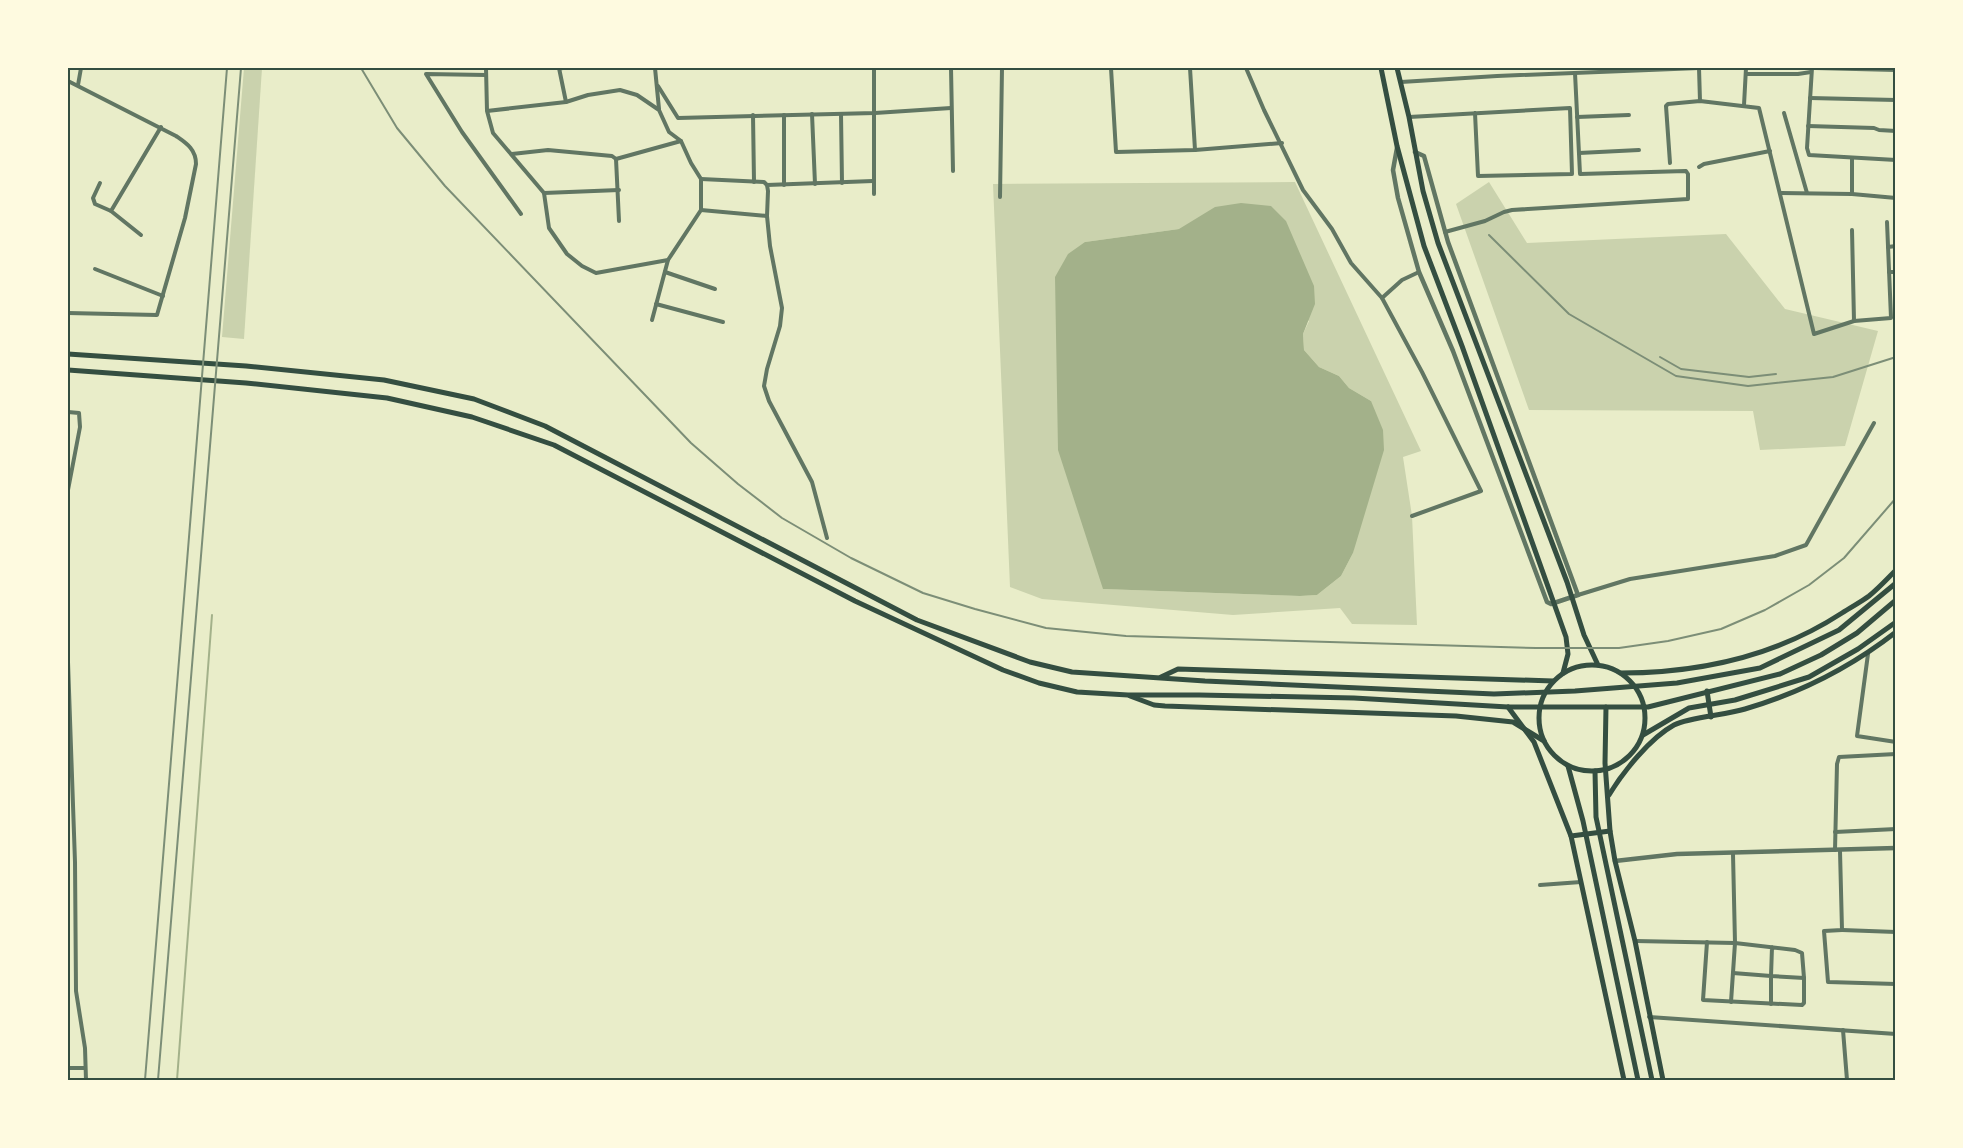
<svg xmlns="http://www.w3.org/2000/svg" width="1963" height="1148" font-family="'Asap Condensed',sans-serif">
	<rect width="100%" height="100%" fill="#e9edc9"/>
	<g fill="#cad2ad" fill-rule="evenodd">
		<polygon points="244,68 262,68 244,339 222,337"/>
		<path d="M1295,182L1421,451L1403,457L1412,516L1417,625L1352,624L1340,608L1233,615L1042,599L1010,587L993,184ZM1179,229L1309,321L1303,334L1304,350L1319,367L1339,376L1349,388L1371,401L1353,553L1341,576L1317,595L1300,596L1103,589L1085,242Z"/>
		<polygon points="1489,182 1527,243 1726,234 1785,309 1878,331 1845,446 1760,450 1753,411 1529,410 1456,204"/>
	</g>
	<polygon fill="#a3b18a" points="1241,203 1271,206 1286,221 1314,286 1315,304 1303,334 1304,350 1319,367 1339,376 1349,388 1371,401 1383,430 1384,450 1353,553 1341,576 1317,595 1300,596 1103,589 1058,450 1055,277 1068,254 1085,242 1179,229 1215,207"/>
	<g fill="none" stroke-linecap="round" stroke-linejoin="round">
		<polyline stroke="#a3b18a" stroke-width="2" points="177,1080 212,615"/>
		<g stroke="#617663" stroke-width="4">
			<polyline points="486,68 487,111 493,133 544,193 549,228 567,254 582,266 596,273 668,260 701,210 701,179 691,163 681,141 669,132 659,110 637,95 620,90 588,95 566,102 487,111"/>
			<polyline points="559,68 566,102"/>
			<polyline points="655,68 659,109"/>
			<polyline points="874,68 874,194"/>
			<polyline points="951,68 953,171"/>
			<polyline points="1111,68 1116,152 1195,150 1282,143"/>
			<polyline points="1190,68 1195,150"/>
			<polyline points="1246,68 1264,110 1303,190 1332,229 1351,263 1382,298 1402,280 1419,272"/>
			<polyline points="1699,68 1700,101"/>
			<polyline points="1812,68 1807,148 1809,155 1896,160"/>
			<polyline points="1815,68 1896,70"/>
			<polyline points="1747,74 1798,74 1811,72"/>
			<polyline points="486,75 426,74 462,132 521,214"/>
			<path d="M68,81L176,136C186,143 196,149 196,164L185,218L157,315L68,313"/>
			<polyline points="1401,82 1497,76 1699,68"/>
			<polyline points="78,85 81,68"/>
			<polyline points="658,86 678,118 875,113 951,108"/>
			<polyline points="1810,98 1896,100"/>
			<polyline points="1744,105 1746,68"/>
			<polyline points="1784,113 1807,193"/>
			<polyline points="812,114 815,184"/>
			<polyline points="841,114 842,183"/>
			<polyline points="753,115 754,182"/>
			<polyline points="1409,117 1570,108 1572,174 1478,176 1475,113"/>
			<polyline points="1577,117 1629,115"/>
			<polyline points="1808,126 1874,128 1879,130 1896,131"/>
			<polyline points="1579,153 1639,150"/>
			<polyline points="512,154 548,150 612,156 616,159 619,221"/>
			<polyline points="616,159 681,141"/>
			<polyline points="1670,163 1666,106 1668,104 1700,101 1759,108 1814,334 1854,321 1852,230"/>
			<polyline points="1699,167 1704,164 1770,151"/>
			<polyline points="701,179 764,182 767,185 768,191 767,216 770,246 782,308 780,326 767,369 764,386 769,401 812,482 827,538"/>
			<polyline points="100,183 93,198 95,204 111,211"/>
			<polyline points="767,185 873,181"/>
			<polyline points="784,185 784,115"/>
			<polyline points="544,193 619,190"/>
			<polyline points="1781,193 1852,194 1896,198"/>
			<polyline points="1852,194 1852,158"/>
			<polyline points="1000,197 1002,68"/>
			<polyline points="701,210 767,216"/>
			<polyline points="1445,232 1485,221 1504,212 1512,210 1688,199 1688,174 1686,171 1580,174 1575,73"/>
			<polyline points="141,235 111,211 161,127"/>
			<polyline points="1888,247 1896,246"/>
			<polyline points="95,269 163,296"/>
			<polyline points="665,272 715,289"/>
			<polyline points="1889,272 1896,272"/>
			<polyline points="1382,298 1422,372 1481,491 1412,516"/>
			<polyline points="656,304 723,322"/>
			<polyline points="652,320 668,260"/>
			<polyline points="1854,321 1891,318 1887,222"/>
			<polyline points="68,412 79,413 80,427 68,490"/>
			<polyline points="1578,595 1630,579 1775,556 1806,545 1874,423"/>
			<polyline points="1868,654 1857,736 1896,742"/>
			<polyline points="68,662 75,862 76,991 85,1048 86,1080"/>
			<polyline points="1835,832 1896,829"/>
			<polyline points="1835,850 1837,764 1839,757 1896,754"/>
			<polyline points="1840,851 1842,930 1824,931 1828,982 1896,984"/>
			<polyline points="1540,885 1581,882"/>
			<polyline points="1842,930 1896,932"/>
			<polyline points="1635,941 1735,943 1795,950 1802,953 1804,978 1771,976 1772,947"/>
			<polyline points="1707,942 1703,1000 1802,1005 1804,1003 1804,978"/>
			<polyline points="1733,973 1771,976 1771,1004"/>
			<polyline points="1731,1002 1735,943 1733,854"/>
			<polyline points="1649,1017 1896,1034"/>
			<polyline points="1843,1030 1847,1080"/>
			<polyline points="68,1068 85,1068"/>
		</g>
		<g stroke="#617663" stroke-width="4.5">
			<polyline points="559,68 562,68"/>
			<polyline points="1397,148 1393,170 1398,198 1419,272 1453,351 1547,602 1551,604 1578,595 1448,242 1424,156 1415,152"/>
			<polyline points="1615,861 1677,854 1896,848"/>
		</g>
		<g stroke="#344e41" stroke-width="5">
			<polyline points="1381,68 1397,146 1424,246 1462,346 1566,637 1568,654 1563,673"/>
			<polyline points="1397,68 1409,117 1423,191 1438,243 1567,582 1584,635 1598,665"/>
			<polyline points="68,354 246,366 384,380 474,399 545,426 917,620 1030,662 1072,672 1205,681 1494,694 1575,691 1677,683 1760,668 1839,630 1896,583"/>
			<polyline points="68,370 246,383 387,398 472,417 554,445 855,601 1003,670 1039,683 1077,692 1128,695 1199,695 1354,698 1508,707 1648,707 1780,674 1821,655 1857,633 1896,600"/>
			<circle cx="1592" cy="718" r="53"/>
			<path d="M1621,673C1699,673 1776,656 1842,613C1851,607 1861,602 1869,596C1879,588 1887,579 1896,570"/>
			<polyline points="1161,677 1178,669 1553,681"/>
			<polyline points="1707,691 1711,717"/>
			<polyline points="1130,696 1154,705 1165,706 1456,716 1513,722 1544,741"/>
			<polyline points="1508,707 1534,742 1571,836 1624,1080"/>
			<polyline points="1606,707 1605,763 1610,831 1615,861 1635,941 1663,1080"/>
			<polyline points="1643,735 1689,708 1735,700 1809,677 1858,649 1896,622"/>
			<polyline points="1568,766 1583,821 1638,1080"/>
			<polyline points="1595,771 1596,817 1652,1080"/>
			<path d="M1609,795C1623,772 1650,738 1674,725C1690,717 1726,715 1745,709C1800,693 1851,667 1896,632"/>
			<polyline points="1571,836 1610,831"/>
		</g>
		<g stroke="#7c8e77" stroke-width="2">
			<polyline points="361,68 397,128 445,186 691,443 738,484 782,518 851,558 923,593 975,609 1046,628 1126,636 1536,648 1619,648 1668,641 1721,629 1765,610 1809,585 1844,558 1896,498"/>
			<polyline points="1489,235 1569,314 1676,376 1748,386 1833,377 1896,357"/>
			<polyline points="1660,357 1681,369 1749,377 1776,374"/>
			<polyline points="145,1080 227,68"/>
			<polyline points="158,1080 241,68"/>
		</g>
	</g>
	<rect width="1963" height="1148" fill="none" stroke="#fefae0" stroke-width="138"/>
	<rect x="69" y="69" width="1825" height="1010" fill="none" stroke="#344e41" stroke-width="2"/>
</svg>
